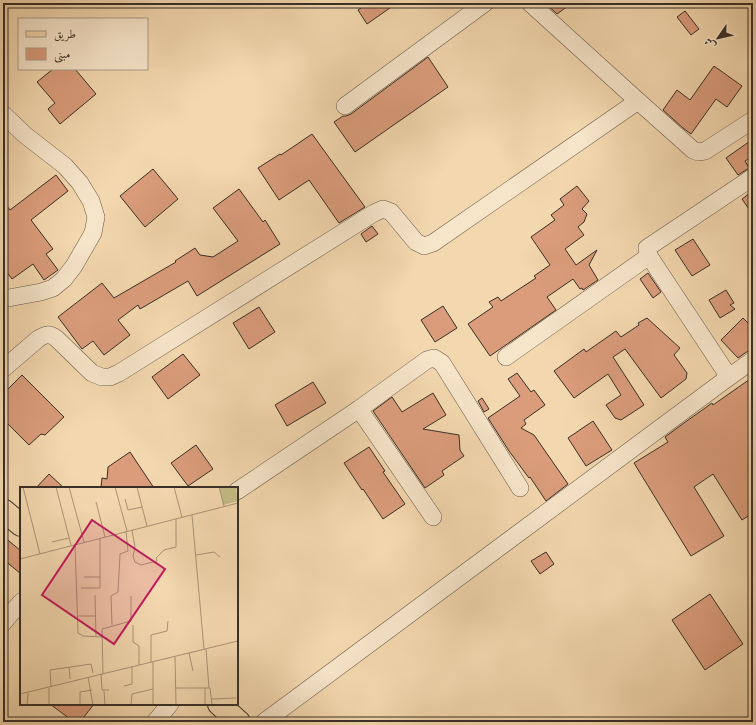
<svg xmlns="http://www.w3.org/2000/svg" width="756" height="725" font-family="'IM FELL English',Amiri,serif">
	<rect width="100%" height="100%" fill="#f3d7ae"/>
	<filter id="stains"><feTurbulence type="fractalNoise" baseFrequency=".005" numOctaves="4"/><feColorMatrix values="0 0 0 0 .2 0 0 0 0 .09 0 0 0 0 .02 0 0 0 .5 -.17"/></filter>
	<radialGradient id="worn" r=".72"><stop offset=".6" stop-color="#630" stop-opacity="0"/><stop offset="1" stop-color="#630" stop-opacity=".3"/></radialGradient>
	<g fill="#da9c7b" stroke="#392f27">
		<polygon points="368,3 397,3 367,24 358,10"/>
		<polygon points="545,3 572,3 557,14"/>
		<polygon points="685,11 699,29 691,35 677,17"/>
		<polygon points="428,57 448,87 355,152 334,122 343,116 346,116 351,114"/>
		<polygon points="714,66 742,86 727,107 716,99 691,134 683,128 663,110 677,90 690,100"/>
		<polygon points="53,69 75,69 96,94 60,124 48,109 55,103 37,82"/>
		<polygon points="312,134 365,207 339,223 309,180 279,200 258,168 280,154 281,155"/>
		<polygon points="753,139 753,156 745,161 749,168 738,175 726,158"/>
		<polygon points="153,169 178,199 145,227 120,196"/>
		<polygon points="56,175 68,191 31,220 53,249 46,254 58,270 44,280 33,264 12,279 3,267 3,201 10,210"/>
		<polygon points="577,186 589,201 582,209 587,214 584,222 578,227 584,235 565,249 576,265 597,250 589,265 598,280 583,290 582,288 580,289 573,279 547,297 556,310 490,356 468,324 493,307 489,302 498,297 501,301 536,278 534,276 550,265 531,237 555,220 551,215 564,205 560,199"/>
		<polygon points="239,189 263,222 265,220 280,244 197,296 188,281 140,309 138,305 118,320 130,335 104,355 93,341 82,349 58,317 102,283 114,298 176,262 175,261 195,248 200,255 213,257 238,241 213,208"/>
		<polygon points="753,189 753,215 742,199 750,193 749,191"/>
		<polygon points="372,226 378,234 366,242 361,234"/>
		<polygon points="693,239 710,265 692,276 675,250"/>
		<polygon points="648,273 661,292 653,298 640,279"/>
		<polygon points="726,290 734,303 730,305 735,309 720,318 709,300"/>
		<polygon points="443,306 457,328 435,342 421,320"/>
		<polygon points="259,307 275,332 249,349 233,323"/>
		<polygon points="647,318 680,348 674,355 687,373 686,379 661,398 625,349 613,357 644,405 621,420 615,418 606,405 621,395 608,374 574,398 554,371 584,349 586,352 616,331 621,337 639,325 638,323"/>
		<polygon points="743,318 753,328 753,347 748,351 738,358 721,340"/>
		<polygon points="183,354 200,375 168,399 152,377"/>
		<polygon points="517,373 531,392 534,390 545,405 524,420 526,424 521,428 534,435 568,484 546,501 530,477 529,478 509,451 488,418 520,396 508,379"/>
		<polygon points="22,375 64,417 45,435 41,434 29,445 3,419 3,394"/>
		<polygon points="753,377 753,513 742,520 713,474 694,487 724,536 691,556 634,463 668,442 665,437 684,423 712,403 713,405"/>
		<polygon points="313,382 326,403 287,426 275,405"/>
		<polygon points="433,393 446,415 423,429 459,435 460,450 464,456 442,471 444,475 425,488 373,411 392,397 402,412"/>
		<polygon points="482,398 489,409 484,412 478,401"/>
		<polygon points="593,421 612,450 586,466 568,438"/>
		<polygon points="196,445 213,469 188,486 171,463"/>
		<polygon points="369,447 385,471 383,472 405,504 383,519 363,489 362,490 344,463"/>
		<polygon points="130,452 154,488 101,488 102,478 107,479 108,467"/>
		<polygon points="49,474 64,488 36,488"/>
		<polygon points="3,536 21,551 21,574 3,559"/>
		<polygon points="546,552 554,564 540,574 531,561"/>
		<polygon points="710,594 743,644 705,670 672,620"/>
		<polygon points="50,704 94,704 80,722 74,722"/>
	</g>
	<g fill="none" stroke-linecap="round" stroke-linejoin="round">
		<defs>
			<g id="minor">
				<polyline points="530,3 638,101 693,150 698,152 705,151 753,120"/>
				<polyline points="345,106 485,3"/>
				<polyline points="3,114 25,135 65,166 80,183 91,201 96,217 93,233 74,266 64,279 53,288 41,292 3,299"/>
				<polyline points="506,357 649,256"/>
				<path d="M3,369L38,339C46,334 49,333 57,339L92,373L102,377H110L119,373L374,213L383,209L391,212L416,242L424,246L433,243L638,101"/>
				<polyline points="729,377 649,256 647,248 753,177"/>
				<polyline points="359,409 433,517"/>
				<polyline points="237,491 359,409 427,360 434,358 442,363 520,488"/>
				<polyline points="3,623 21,602"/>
				<polyline points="155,722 170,704"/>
				<polyline points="264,722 729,377 753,360"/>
			</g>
			<g id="major">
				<polyline points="3,510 21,525"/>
				<polyline points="219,704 239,722"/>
			</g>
		</defs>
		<use href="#minor" stroke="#685949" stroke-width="18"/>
		<use href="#major" stroke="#392f27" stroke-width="24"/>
		<use href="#minor" stroke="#f7e5ca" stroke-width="17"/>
		<use href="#major" stroke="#f3d7ae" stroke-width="22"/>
	</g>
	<g transform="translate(20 487)">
		<rect width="218" height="218" fill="#f3d7ae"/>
		<path d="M199,0H218L216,3L218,14L203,18Z" fill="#c3bc85"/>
		<path fill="none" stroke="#a99478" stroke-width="1" d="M3,0L20,67M36,0L51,58M49,0L64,55M95,0L107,44M117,0L127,39M154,0L162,30M199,0L204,19M105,12L108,23L122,20M76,15L85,50M172,28L184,162M112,43L115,60L113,69L115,75L121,78L137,74L136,71L144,63L156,60V32M32,55L49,51M55,58L58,146L63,149L82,150M176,68L194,65L200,70M0,72L218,16M64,90H80M61,101H80V51M75,108L76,150M58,129H76M92,138L91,109L98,105L100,67L108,64L106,44M113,138V155L119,159V178M186,162L189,201M169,166L173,184M155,170L156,218M131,175V148L147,144L148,134M49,180L50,192M81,187L82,203H89M83,187L82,142L111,134V109M68,190L73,218M104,199L112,197V180M31,200L30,183L71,177L73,186M29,201V218M156,201H190L192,218M185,201V218M84,204L85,218M0,207L218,154M192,212L216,211M7,218L8,206M60,218V205L72,203M111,218L112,207L133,202M133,218V175"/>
		<path fill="#c2185b" fill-opacity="0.15" stroke="#c2185b" stroke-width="2" d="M72,33L145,82L94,157L22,108Z"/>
		<rect width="218" height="218" fill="none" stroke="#392f27" stroke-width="2"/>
	</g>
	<rect width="756" height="725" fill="none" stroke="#f3d7ae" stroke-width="16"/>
	<rect x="4" y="4" width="748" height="717" fill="none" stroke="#392f27" stroke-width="2"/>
	<rect x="8" y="8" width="740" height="709" fill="none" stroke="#392f27"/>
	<rect x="18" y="18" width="130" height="52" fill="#f7e5ca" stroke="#ab9c89"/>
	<rect x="26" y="31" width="20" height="6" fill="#f3d7ae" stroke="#ab9c89"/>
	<text x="54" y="38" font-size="12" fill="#392f27">طريق</text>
	<rect x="26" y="48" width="20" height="12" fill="#da9c7b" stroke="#ab9c89"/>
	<text x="54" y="58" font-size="12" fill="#392f27">مبنى</text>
	<g transform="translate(718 38) rotate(236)" stroke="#f7e5ca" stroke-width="3" paint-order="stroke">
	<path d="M0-3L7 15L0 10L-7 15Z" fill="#392f27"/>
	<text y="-6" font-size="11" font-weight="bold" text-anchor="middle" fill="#392f27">ش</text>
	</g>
	<rect width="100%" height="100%" filter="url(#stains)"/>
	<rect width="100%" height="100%" fill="url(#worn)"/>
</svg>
